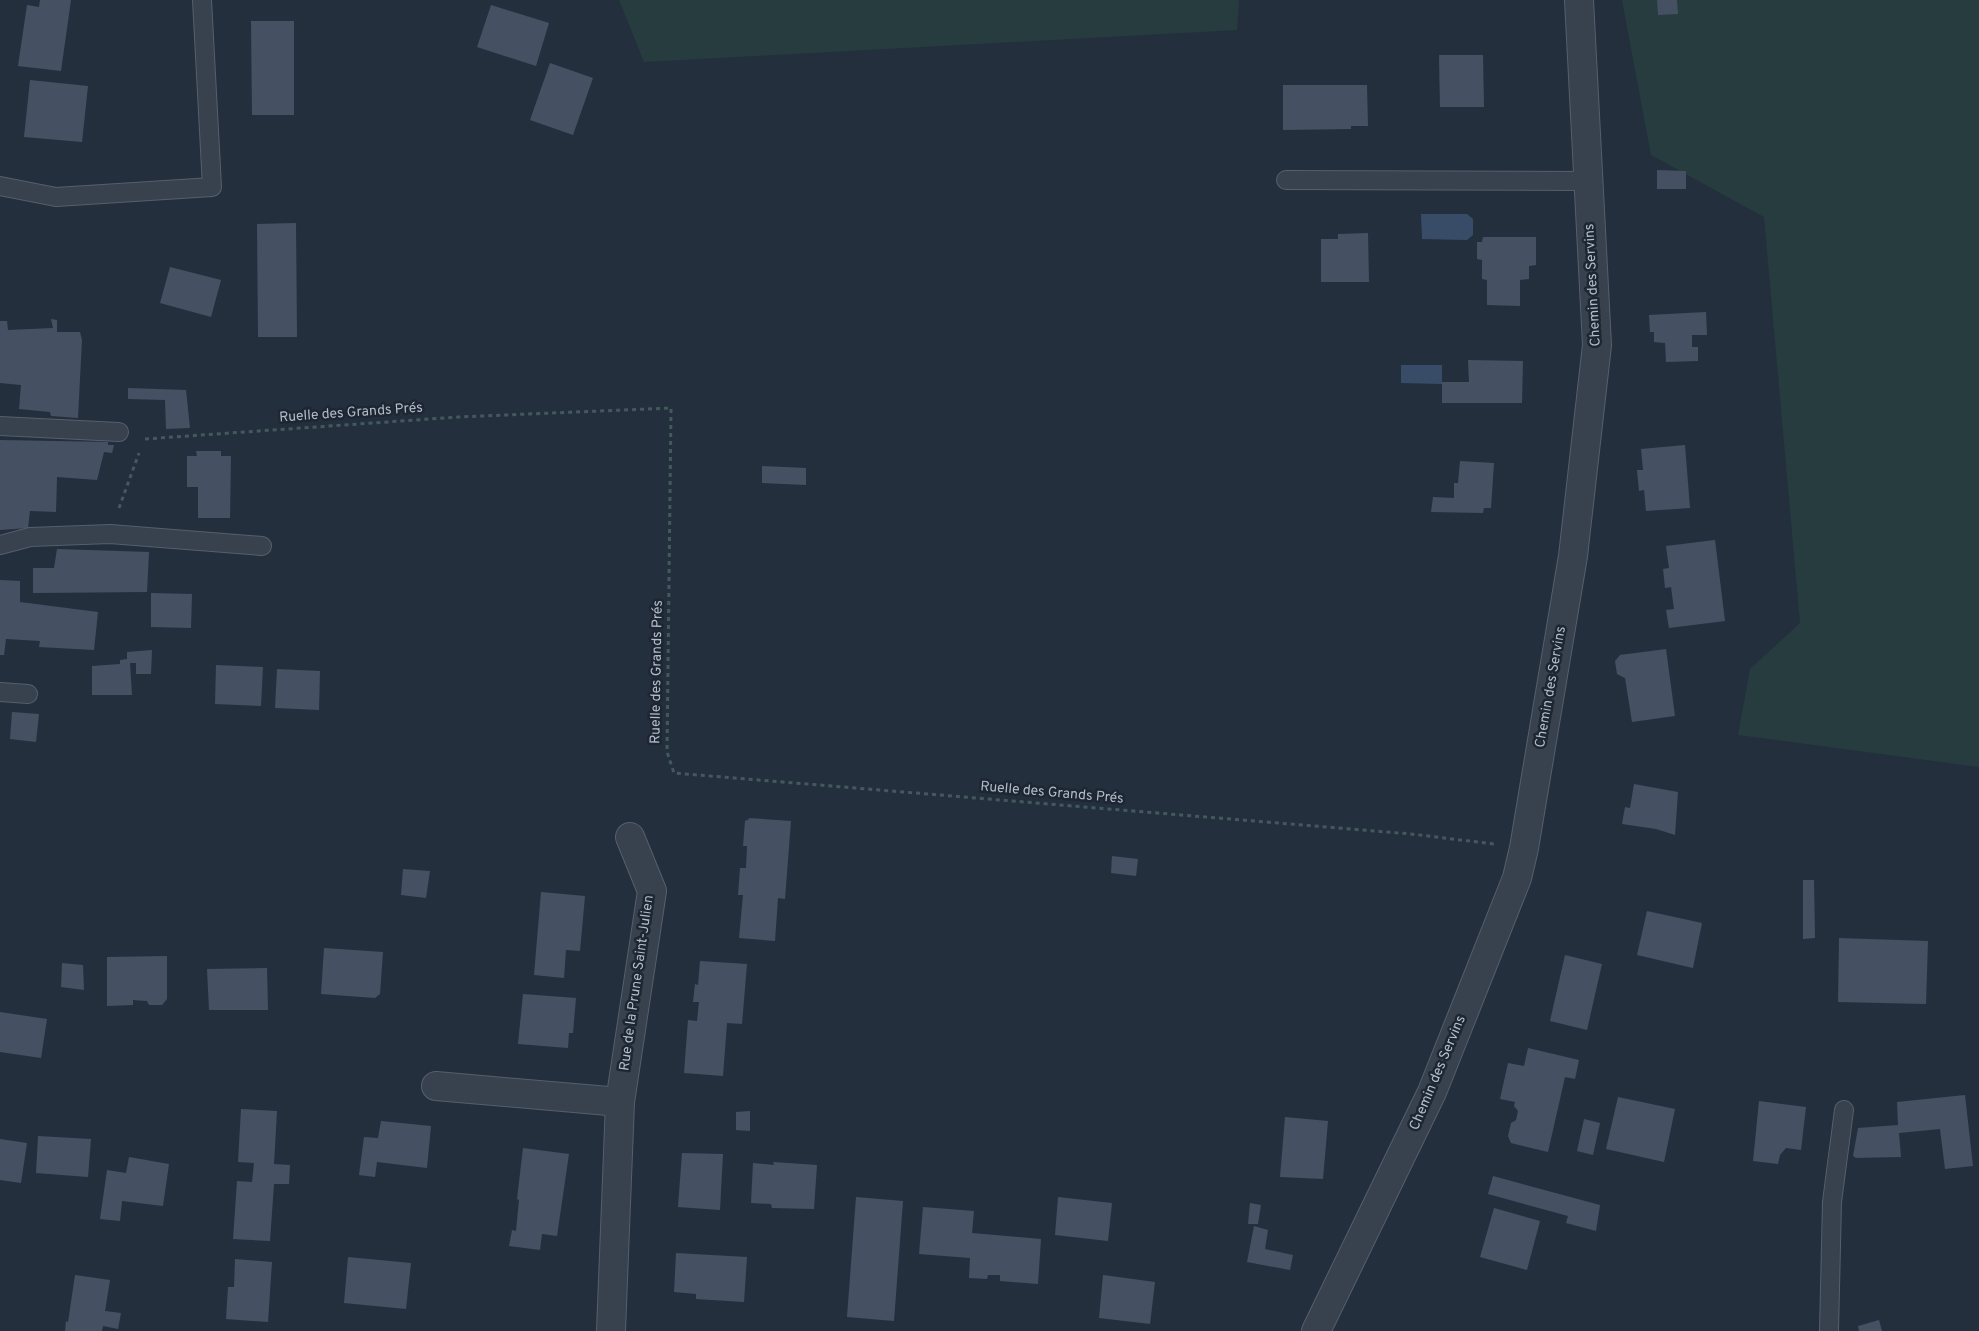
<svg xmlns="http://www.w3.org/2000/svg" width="1979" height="1331" font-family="Overpass,sans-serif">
	<rect width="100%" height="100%" fill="#242f3e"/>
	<g fill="#263c3f">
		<polygon points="619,0 1239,0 1237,30 644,62"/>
		<polygon points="1622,0 1979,0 1979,767 1738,735 1750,669 1800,623 1764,217 1651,155"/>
	</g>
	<g fill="#394c67">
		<polygon points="1421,214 1467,214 1473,219 1473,235 1467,240 1422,239"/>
		<polygon points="1401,365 1442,365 1442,384 1401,383"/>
	</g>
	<g fill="#455162">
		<polygon points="40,0 71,0 61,71 18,66 27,5 39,7"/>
		<polygon points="1657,0 1677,0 1678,14 1658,15"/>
		<polygon points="491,5 549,23 536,66 477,47"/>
		<polygon points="251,21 294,21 294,115 252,115"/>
		<polygon points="1439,55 1483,55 1484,107 1440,107"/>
		<polygon points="550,63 593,78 573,135 530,120"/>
		<polygon points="30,80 88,86 82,142 24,137"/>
		<polygon points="1283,85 1367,85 1368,126 1351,126 1351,129 1283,130"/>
		<polygon points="1657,170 1686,171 1686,189 1657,189"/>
		<polygon points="296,223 297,337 258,337 257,224"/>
		<polygon points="1368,233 1369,282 1321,282 1321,239 1338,239 1338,234"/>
		<polygon points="1483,237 1536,237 1536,265 1529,266 1529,279 1520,280 1520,306 1487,305 1487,280 1482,279 1482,260 1477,259 1477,242 1482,242"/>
		<polygon points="170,267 221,280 211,317 160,303"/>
		<polygon points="1706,312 1707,335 1692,335 1692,347 1698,347 1698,361 1666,362 1665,343 1654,342 1654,332 1650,332 1649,315"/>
		<polygon points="51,319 57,320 57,332 80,332 82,340 78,418 51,416 50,412 19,409 21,385 0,383 0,321 7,321 8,330 53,328"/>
		<polygon points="1468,360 1523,361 1522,403 1442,403 1442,382 1469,382"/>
		<polygon points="128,388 186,390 190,428 166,429 165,400 128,399"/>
		<polygon points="0,440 108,442 108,445 114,445 112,453 104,452 97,480 57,477 56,512 30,511 28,528 0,530"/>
		<polygon points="1685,445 1690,508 1646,511 1644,490 1639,491 1637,470 1643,470 1641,449"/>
		<polygon points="196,451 221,451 221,456 231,456 230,518 198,518 198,487 187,487 187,456 197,456"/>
		<polygon points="1460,461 1494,463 1491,508 1484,508 1483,513 1431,512 1433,497 1454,498 1454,483 1458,483"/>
		<polygon points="762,466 806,468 806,485 762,483"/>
		<polygon points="1715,540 1725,621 1669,628 1666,610 1674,609 1671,587 1665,588 1663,569 1669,568 1666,546"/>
		<polygon points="57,549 149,552 147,592 33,593 33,568 54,568"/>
		<polygon points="0,580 20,581 20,602 98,612 94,650 39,647 40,641 6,639 4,655 0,655"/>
		<polygon points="151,593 192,594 191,628 151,627"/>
		<polygon points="1666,649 1675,716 1632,722 1625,678 1617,674 1615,661 1620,655"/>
		<polygon points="152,650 151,674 136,674 136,663 130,663 132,695 92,695 92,666 120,664 120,660 127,659 127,652"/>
		<polygon points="216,665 263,667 261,706 215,704"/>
		<polygon points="277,669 320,671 319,710 275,708"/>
		<polygon points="12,712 39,714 36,742 10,739"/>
		<polygon points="1634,784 1678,792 1675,835 1656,829 1622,824 1625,807 1630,808"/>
		<polygon points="749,818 791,821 785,899 778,898 775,941 739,938 743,895 738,895 740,868 746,868 747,846 743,846 745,821 749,819"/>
		<polygon points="1112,856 1138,859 1136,876 1111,873"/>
		<polygon points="403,869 430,871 426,898 401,895"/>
		<polygon points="1803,880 1814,880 1815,938 1803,939"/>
		<polygon points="541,892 585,896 580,951 566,950 564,978 534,975"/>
		<polygon points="1647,911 1702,923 1693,968 1637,955"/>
		<polygon points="1839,938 1928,941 1926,1004 1838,1002"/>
		<polygon points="324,948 383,952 380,994 375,998 321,994"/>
		<polygon points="1565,955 1602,964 1587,1030 1550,1021"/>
		<polygon points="167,956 167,999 162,1005 149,1005 147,1001 133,1000 133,1005 107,1006 107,957"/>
		<polygon points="700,961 747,964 742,1024 727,1023 723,1076 684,1073 688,1020 697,1021 699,1002 693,1002 695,984 698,985"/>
		<polygon points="62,963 83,965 84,990 61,987"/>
		<polygon points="267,968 268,1010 209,1010 207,969"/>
		<polygon points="523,994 576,998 573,1033 569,1033 568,1048 518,1044"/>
		<polygon points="0,1012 47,1019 41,1058 0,1052"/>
		<polygon points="1528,1048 1579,1060 1575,1079 1565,1077 1548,1152 1511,1143 1508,1136 1511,1123 1516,1120 1518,1111 1514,1106 1515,1102 1500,1099 1508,1063 1524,1066"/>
		<polygon points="1965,1095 1973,1166 1945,1169 1940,1129 1899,1133 1901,1157 1856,1158 1853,1156 1858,1128 1898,1125 1897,1102"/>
		<polygon points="1618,1097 1675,1109 1664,1162 1606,1149"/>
		<polygon points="1759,1101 1806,1107 1801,1150 1786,1148 1780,1155 1778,1164 1753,1161"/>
		<polygon points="241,1109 277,1111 274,1164 290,1165 289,1184 274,1184 270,1241 233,1239 237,1181 252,1182 254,1163 238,1162"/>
		<polygon points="750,1111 750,1131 736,1130 736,1112"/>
		<polygon points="1285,1117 1328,1121 1323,1179 1280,1177"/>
		<polygon points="1584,1119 1600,1123 1593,1155 1577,1151"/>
		<polygon points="381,1121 431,1126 427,1168 377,1162 375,1177 359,1175 364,1137 378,1138"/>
		<polygon points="38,1136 91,1139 88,1177 36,1173"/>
		<polygon points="0,1139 27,1143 21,1183 0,1180"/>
		<polygon points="523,1148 569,1154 557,1236 542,1234 540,1250 509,1246 512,1230 516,1231 519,1200 517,1199"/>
		<polygon points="682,1153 723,1154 720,1210 678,1207"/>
		<polygon points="129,1157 169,1164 163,1206 122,1201 120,1221 100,1219 107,1170 126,1173"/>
		<polygon points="773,1162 817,1165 814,1209 772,1208 771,1204 751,1203 753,1163 774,1165"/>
		<polygon points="1493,1176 1600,1205 1596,1231 1566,1223 1568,1216 1488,1194"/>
		<polygon points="856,1197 903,1201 894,1321 847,1317"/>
		<polygon points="1058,1197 1112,1203 1108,1241 1055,1235"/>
		<polygon points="1250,1203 1261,1205 1258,1224 1248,1224"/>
		<polygon points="923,1207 974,1211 972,1233 1041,1239 1038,1284 1000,1281 1000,1275 988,1275 987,1279 969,1278 970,1258 919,1254"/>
		<polygon points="1494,1208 1540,1221 1527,1270 1480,1257"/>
		<polygon points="1254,1226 1268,1230 1265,1249 1293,1255 1290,1270 1247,1262"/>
		<polygon points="676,1253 747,1257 744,1302 696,1299 696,1294 674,1292"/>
		<polygon points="348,1257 411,1263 406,1309 344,1303"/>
		<polygon points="235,1259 272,1262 268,1322 226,1319 228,1287 234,1287"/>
		<polygon points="75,1275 110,1280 105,1311 121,1313 118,1329 103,1326 102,1331 65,1331 66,1321 68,1322"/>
		<polygon points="1103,1275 1155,1282 1150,1324 1099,1318"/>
		<polygon points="1879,1320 1882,1331 1859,1331 1858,1326"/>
	</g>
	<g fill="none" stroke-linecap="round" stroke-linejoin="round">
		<defs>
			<g id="lane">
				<polyline points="1286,180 1588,181"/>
				<polyline points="0,186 56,197 212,187 202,0"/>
				<polyline points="0,426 119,432"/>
				<polyline points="0,545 30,537 110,534 262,546"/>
				<polyline points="0,692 28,694"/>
				<polyline points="1829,1331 1832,1202 1844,1110"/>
			</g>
			<g id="street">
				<polyline points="436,1086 620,1102"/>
				<polyline points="611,1331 620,1102 652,891 630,837"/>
				<polyline points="1316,1331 1432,1092 1517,878 1524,848 1573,556 1597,345 1579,0"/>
			</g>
		</defs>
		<use href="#lane" stroke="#565f6c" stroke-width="20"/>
		<use href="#street" stroke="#565f6c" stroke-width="30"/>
		<g stroke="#44595c" stroke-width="3" stroke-dasharray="4 4" stroke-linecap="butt">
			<polyline points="145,439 458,417 671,408 667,752 674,773 1411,834 1494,844"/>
			<polyline points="119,508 139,453"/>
		</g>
		<use href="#lane" stroke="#38414e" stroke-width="18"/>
		<use href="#street" stroke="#38414e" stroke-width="28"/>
	</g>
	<g text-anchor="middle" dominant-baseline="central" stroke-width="5" stroke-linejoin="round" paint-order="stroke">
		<g font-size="14" fill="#b4bcc9" stroke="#1d2633">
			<text transform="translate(1593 285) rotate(-93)">Chemin des Servins</text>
			<text transform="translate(351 413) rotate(-4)">Ruelle des Grands Prés</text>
			<text transform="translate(657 672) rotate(-89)">Ruelle des Grands Prés</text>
			<text transform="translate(1551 687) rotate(-80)">Chemin des Servins</text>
			<text transform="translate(1052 793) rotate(5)">Ruelle des Grands Prés</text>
			<text transform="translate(637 983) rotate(-82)">Rue de la Prune Saint-Julien</text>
			<text transform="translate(1438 1073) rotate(-67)">Chemin des Servins</text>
		</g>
	</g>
</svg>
